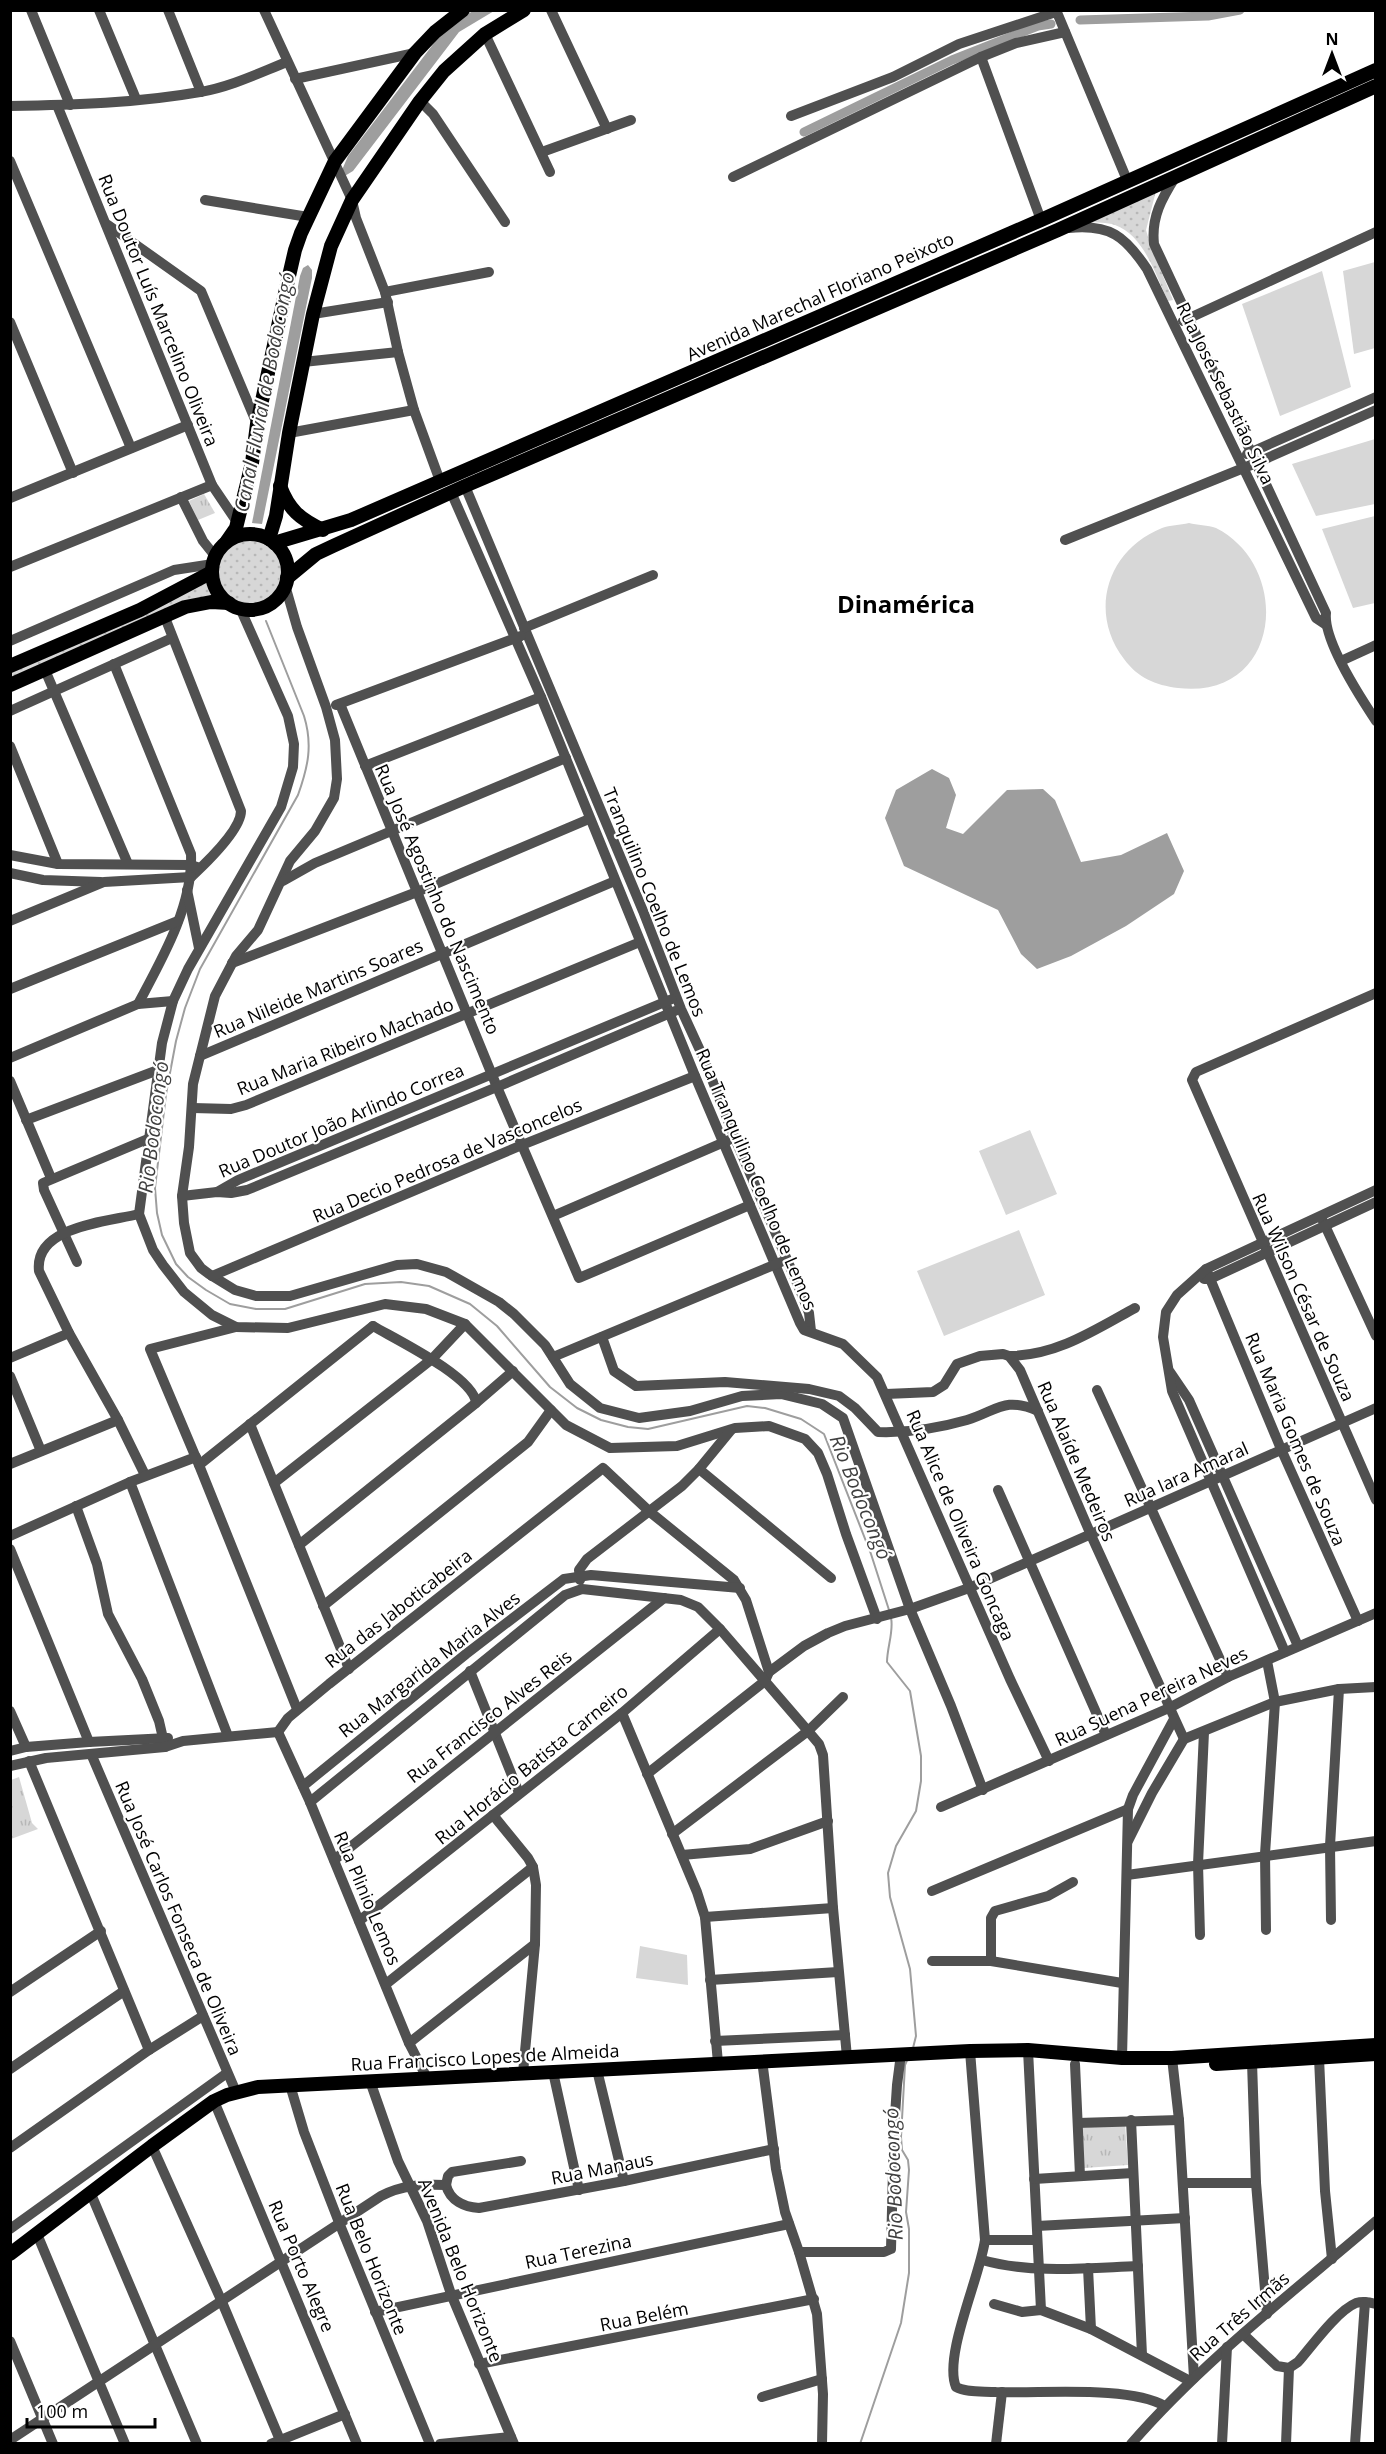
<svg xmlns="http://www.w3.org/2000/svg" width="1386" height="2454" font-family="'Open Sans',sans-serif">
	<defs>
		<pattern id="grass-dots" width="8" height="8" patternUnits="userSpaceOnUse" patternTransform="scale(1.5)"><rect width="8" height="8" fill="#d7d7d7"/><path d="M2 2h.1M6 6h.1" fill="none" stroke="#b7b7b7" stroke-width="1.8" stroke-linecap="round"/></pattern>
		<pattern id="park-tufts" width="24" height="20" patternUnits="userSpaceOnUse" patternTransform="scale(1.5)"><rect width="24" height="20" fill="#d7d7d7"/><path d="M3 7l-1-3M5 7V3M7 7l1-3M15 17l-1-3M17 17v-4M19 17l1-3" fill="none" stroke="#b7b7b7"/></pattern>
	</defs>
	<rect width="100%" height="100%" fill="#fff"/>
	<g fill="url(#grass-dots)">
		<path d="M1156,191L1146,230L1151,247L1173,300L1168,301C1156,276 1144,235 1115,225C1107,222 1096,223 1087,222Z"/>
		<circle cx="250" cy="571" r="35"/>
		<polygon points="211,575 212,586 225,601 214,601 11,682 10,667"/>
	</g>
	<g fill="url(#park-tufts)">
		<polygon points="204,494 215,513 198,520 189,501"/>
		<polygon points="19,1777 32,1823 38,1829 11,1839 11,1780"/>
		<polygon points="1125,2123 1128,2165 1084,2168 1082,2128"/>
	</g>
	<g fill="#d7d7d7">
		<polygon points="1375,262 1375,348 1354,354 1343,271"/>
		<polygon points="1322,271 1351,387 1280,416 1242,304"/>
		<polygon points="1375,439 1375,504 1316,516 1292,464"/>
		<polygon points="1375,516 1375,603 1353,608 1322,529"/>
		<path d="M1189,523C1197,525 1208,525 1216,528C1293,567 1282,700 1178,688C1155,685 1138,678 1124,659C1088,612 1107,550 1162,528C1170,525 1180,525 1189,523Z"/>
		<polygon points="1030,1130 1057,1194 1006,1215 979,1151"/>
		<polygon points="1019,1230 1045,1295 944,1336 917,1271"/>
		<polygon points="640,1946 687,1955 688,1985 636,1978"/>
	</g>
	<g fill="#9e9e9e">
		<polygon points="473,11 494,11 459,32 353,171 343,177 342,170 348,156 447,26"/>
		<polygon points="308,265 312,270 312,278 262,524 252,523 300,276 303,268"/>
		<polygon points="932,769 949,778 956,795 946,828 963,834 1007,790 1043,789 1055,800 1081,862 1121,855 1167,833 1184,871 1174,894 1126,926 1071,956 1037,969 1021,954 998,910 904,866 885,818 896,790"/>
	</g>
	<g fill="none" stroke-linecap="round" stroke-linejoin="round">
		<g stroke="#9e9e9e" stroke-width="2">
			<path d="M266,621L304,716C313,745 308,767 298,795L200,969L185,1008L176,1041L166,1094L155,1188L157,1213L162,1235L176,1264L188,1277L206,1290L230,1304L256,1309H285L365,1284L401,1282L429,1286L470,1304L497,1326L550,1387L577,1408L601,1420L628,1427L648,1429L747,1406L765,1408L801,1419L824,1434L871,1554L889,1610"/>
			<path d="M891,1618C894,1630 887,1648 887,1662L910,1691L921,1756V1781L916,1811L896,1846L888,1873L890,1897L910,1969L916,2036L913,2048"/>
			<polyline points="860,2444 901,2323 909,2273 909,2229 906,2212 909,2170 908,2160 902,2150 901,2137 905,2065 908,2058"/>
		</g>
		<g stroke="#9e9e9e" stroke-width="9">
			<polyline points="1080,20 1208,16 1240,10"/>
			<polyline points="804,132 952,60 1038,26 1051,24"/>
		</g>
		<g stroke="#505050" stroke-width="10">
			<polyline points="31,10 70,105"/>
			<polyline points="99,10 136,99"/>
			<polyline points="168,10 201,92"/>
			<polyline points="264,10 352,200 356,218 385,292 398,352 414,410 440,481"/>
			<polyline points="551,10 607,129"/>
			<polyline points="1056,10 1127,180"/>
			<polyline points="485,34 550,172"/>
			<polyline points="981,57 1041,220"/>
			<polyline points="295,79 415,53"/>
			<polyline points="420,101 433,114 505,222"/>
			<polyline points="57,105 212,485 237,522"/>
			<path d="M10,106C73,105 138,103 200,92C230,87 259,73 287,62"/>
			<polyline points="791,116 893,77 959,44 1056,12"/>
			<polyline points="542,152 631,120"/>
			<polyline points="10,161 131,448"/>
			<path d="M1176,176C1162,198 1151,217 1154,244L1326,613C1323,640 1360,697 1376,721"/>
			<polyline points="733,177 981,57 1016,43 1065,32"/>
			<polyline points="205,200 308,217"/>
			<polyline points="108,225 201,291 257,424"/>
			<path d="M1069,228C1110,224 1125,236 1147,269L1316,618L1325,624"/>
			<polyline points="385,292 489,272"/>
			<polyline points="313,314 388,302"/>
			<polyline points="1183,321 1376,232"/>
			<polyline points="10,322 73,473"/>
			<polyline points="303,362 398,352"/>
			<polyline points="289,433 414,410"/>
			<polyline points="1247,454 1376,397"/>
			<polyline points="465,486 643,911 681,1009 704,1059 734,1136 803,1297 809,1313 811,1331"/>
			<polyline points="451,492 541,697 695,1076 800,1323 804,1330 843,1344 877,1377 1010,1679 1049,1761"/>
			<polyline points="181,497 203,541 215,556"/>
			<polyline points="10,498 188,425"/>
			<polyline points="1065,540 1256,463 1376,410"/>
			<polyline points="10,567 212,485"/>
			<polyline points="285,585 297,627 326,707 335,740 337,779 334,798 315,831 290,861 258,930 236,956 215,996 193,1084 189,1147 182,1196 184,1223 190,1253 201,1268 209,1274 235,1290 256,1296 290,1296 397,1265 417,1264 446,1272 499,1302 514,1314 545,1345 570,1384 600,1408 639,1418 690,1411 742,1396 781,1394 822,1404 843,1418 910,1609 951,1706 983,1790"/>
			<polyline points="240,608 288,716 294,744 293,767 281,807 188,969 173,1001 162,1043 139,1214 153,1250 163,1265 184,1292 212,1315 236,1327 288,1328 385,1304 426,1309 465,1324 566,1425 610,1448 677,1446 735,1428 769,1426 805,1439 818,1453 827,1474 846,1534 877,1619"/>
			<path d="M164,615L241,811C241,830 205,864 191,877"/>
			<polyline points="524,628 653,575"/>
			<polyline points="10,641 174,570 213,564"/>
			<polyline points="1341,661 1376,645"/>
			<path d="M114,664L191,854C193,906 162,959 138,1004"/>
			<polyline points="45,670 128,864"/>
			<polyline points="340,704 497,1087 579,1278 750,1205"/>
			<polyline points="336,705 521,636"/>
			<polyline points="10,711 172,638"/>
			<polyline points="10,746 58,864"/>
			<polyline points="365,766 541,697"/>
			<polyline points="10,855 58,864 191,865 197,867"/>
			<polyline points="10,873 43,880 101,882"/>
			<polyline points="283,881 315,863 566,758"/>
			<polyline points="187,890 199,948"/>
			<polyline points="10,921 104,882 191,877"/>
			<polyline points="232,963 417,892 589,819"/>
			<polyline points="10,989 178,921"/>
			<polyline points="1376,993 1196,1072 1192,1080 1376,1500"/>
			<polyline points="200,1056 615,881"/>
			<polyline points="10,1058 138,1004 173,1001"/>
			<polyline points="10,1081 51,1178"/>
			<polyline points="193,1108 231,1109 246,1105 640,942"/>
			<polyline points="26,1120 158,1070"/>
			<polyline points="217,1192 238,1180 672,999"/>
			<polyline points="182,1196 217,1192 231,1193 247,1190 497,1087 675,1011"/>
			<polyline points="553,1216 729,1140"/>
			<polyline points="1322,1219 1376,1336"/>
			<polyline points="77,1262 44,1190 43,1183 150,1138"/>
			<polyline points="1206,1269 1281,1449 1358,1621"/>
			<polyline points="212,1276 522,1145 695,1076"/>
			<polyline points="1204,1279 1210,1279 1376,1202"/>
			<polyline points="236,1327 150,1349 199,1465 297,1709"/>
			<path d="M602,1337L614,1371L636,1386L725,1382L809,1389L839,1396L855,1408L878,1432C907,1433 939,1428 967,1420C997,1411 1004,1396 1038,1411"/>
			<path d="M1009,1356C1056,1356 1095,1330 1135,1308"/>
			<polyline points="553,1357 781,1262"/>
			<polyline points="10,1358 69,1333"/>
			<polyline points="1170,1372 1189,1400 1298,1646"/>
			<polyline points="10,1376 41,1451"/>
			<polyline points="1097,1390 1228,1677"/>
			<polyline points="886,1394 933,1392 944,1385 957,1364 980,1356 1003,1354 1009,1356 1020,1370 1091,1535 1184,1739"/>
			<polyline points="476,1403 513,1371"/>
			<path d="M118,1420L69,1333L39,1271C34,1226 107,1222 139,1214"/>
			<polyline points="250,1424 349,1669"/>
			<polyline points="10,1464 118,1420 145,1475"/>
			<polyline points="199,1465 373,1326"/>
			<polyline points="699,1469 731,1430"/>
			<polyline points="130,1482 228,1736"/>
			<polyline points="274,1483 432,1359 465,1324"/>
			<polyline points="998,1490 1106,1735"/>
			<polyline points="76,1506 97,1564 108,1614 142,1679 159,1721 165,1747"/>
			<polyline points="10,1536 130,1482 196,1457"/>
			<path d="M299,1545L476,1403C474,1377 395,1339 373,1326"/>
			<polyline points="10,1549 89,1742"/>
			<polyline points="580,1580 579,1570 587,1559 682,1486 699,1469 831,1578"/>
			<polyline points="323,1606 528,1442 551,1410"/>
			<polyline points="1285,1652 1172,1391 1163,1337 1166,1312 1177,1295 1206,1269 1376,1190"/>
			<polyline points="470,1671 519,1793"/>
			<polyline points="10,1711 26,1747"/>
			<polyline points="622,1713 697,1892 705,1917 718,2063"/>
			<polyline points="278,1732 288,1718 329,1684 603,1468 650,1512 734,1580 746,1600 769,1672"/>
			<polyline points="278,1732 310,1802 409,2043 427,2078"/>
			<polyline points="1184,1739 1275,1702 1339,1689 1376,1687"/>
			<polyline points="10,1751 26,1747 89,1742 168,1738"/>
			<polyline points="92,1756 236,2092"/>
			<polyline points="29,1761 149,2050"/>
			<polyline points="10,1766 46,1758 165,1747 183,1741 278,1732"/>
			<polyline points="647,1774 765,1681 769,1672 804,1646 828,1633 845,1626 910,1609 969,1588 1376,1408"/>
			<polyline points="303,1786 466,1654 564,1579 591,1575 740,1588"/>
			<polyline points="310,1802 565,1595 582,1589 681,1600 698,1607 720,1629 808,1731 819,1744 823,1755 833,1908 847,2057"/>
			<polyline points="941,1807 1169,1708 1228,1677 1376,1613"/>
			<polyline points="493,1815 528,1858 533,1867 536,1885 535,1944 523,2073"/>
			<polyline points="672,1834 808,1731 843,1697"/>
			<polyline points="1128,1841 1152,1793 1184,1739"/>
			<polyline points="682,1855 750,1849 828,1821"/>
			<polyline points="334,1860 664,1598"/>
			<polyline points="1127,1875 1376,1841"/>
			<polyline points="932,1891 1128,1809"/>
			<polyline points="705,1917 833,1908"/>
			<polyline points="1331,1920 1330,1846 1339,1689"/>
			<polyline points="359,1921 622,1713 720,1629"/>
			<polyline points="1266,1930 1265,1854 1275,1702 1267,1661"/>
			<polyline points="1200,1935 1198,1864 1204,1732"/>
			<polyline points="932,1961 991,1961 1122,1983"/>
			<polyline points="991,1961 991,1918 995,1911 1048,1896 1073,1882"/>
			<polyline points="710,1980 838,1972"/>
			<polyline points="386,1984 533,1867"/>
			<polyline points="10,1992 101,1931"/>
			<polyline points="715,2041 845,2035"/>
			<polyline points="409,2043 535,1944"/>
			<polyline points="1028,2050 1041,2310"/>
			<path d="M970,2051L985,2240C980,2277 943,2356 956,2387C966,2393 983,2391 996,2392C1041,2394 1128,2385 1165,2406"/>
			<polyline points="1122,2058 1128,1809 1133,1795 1174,1719"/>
			<polyline points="1172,2058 1179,2120 1194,2378"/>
			<polyline points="1319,2058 1325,2191 1332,2259"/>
			<polyline points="762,2060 776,2169 785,2212 799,2252 817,2314 823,2394 822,2444"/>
			<polyline points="1252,2062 1256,2183 1267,2314"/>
			<polyline points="1075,2064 1080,2176"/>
			<polyline points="10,2069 124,1991"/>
			<polyline points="597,2070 624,2181"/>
			<polyline points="553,2072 579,2190"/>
			<polyline points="370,2081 398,2161 427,2221 451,2294 514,2444"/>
			<polyline points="290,2085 304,2132 340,2225 430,2444"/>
			<polyline points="214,2101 357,2444"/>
			<polyline points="1131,2120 1142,2355"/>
			<polyline points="1078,2123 1179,2120"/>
			<polyline points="152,2146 222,2302 280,2440"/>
			<polyline points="10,2148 149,2050 203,2016"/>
			<polyline points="1034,2179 1133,2173"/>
			<polyline points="1183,2183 1256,2183"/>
			<path d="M446,2185C450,2201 465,2207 479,2208L624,2181L774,2149"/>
			<polyline points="446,2185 448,2176 452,2172 521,2161"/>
			<polyline points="91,2194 197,2444"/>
			<polyline points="1037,2226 1185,2218"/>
			<polyline points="10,2229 227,2073"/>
			<polyline points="37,2234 125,2444"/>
			<polyline points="985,2240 1037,2240"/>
			<polyline points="799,2252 884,2252 891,2249 894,2131 897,2085 901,2054"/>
			<path d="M982,2260C1032,2274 1087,2268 1138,2266"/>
			<polyline points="1088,2268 1091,2329"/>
			<polyline points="994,2304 1022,2312 1041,2310 1091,2329 1190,2381"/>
			<polyline points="375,2312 789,2224"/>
			<path d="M1243,2334L1277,2366L1289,2368L1298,2362C1312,2346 1337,2311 1356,2303C1363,2301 1369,2302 1376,2304"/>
			<polyline points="10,2341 53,2444"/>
			<polyline points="479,2364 814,2299"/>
			<polyline points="762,2397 822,2379"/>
			<path d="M10,2440L381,2196C402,2185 423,2184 446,2185"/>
			<polyline points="271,2444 345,2414"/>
			<polyline points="440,2444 511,2437"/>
			<polyline points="996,2444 1002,2392"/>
			<path d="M1131,2444C1204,2360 1292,2293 1376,2221"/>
			<polyline points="1222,2444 1227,2347"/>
			<polyline points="1286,2444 1289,2368"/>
			<polyline points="1355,2444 1365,2302"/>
		</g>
		<g stroke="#000" stroke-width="14">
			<path d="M280,486C289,510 300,519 323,530"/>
			<circle cx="250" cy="572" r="38"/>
			<polyline points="269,539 276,516 289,433 313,314 331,246 352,200 420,101 444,71 485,34 524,10"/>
			<polyline points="227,541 236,528 252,463 257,424 286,289 295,250 301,233 335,161 415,53 435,32 463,10"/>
			<polyline points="274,543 351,520 1041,220 1376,70"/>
			<polyline points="287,578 316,554 333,546 465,486 1058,230 1376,86"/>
			<polyline points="10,666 140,610 212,572"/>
			<polyline points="10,685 185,607 211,602 229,603"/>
			<polyline points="1216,2064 1376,2054"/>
			<polyline points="10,2254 152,2146 214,2101 227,2095 258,2087 970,2051 1028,2050 1122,2058 1172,2058 1376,2045"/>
		</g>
	</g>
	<g text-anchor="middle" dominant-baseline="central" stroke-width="4.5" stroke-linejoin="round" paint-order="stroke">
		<g font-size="18" fill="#000" stroke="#fff">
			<text transform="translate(820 296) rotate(-24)">Avenida Marechal Floriano Peixoto</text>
			<text transform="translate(159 310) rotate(68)">Rua Doutor Luís Marcelino Oliveira</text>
			<text transform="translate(1226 393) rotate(64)">Rua José Sebastião Silva</text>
			<text transform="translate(438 899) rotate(67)">Rua José Agostinho do Nascimento</text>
			<text transform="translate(655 902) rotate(68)">Tranquilino Coelho de Lemos</text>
			<text transform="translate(318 988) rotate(-23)">Rua Nileide Martins Soares</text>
			<text transform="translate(345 1046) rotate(-22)">Rua Maria Ribeiro Machado</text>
			<text transform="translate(341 1120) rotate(-23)">Rua Doutor João Arlindo Correa</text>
			<text transform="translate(447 1160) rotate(-23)">Rua Decio Pedrosa de Vasconcelos</text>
			<text transform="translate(757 1179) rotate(67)">Rua Tranquilino Coelho de Lemos</text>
			<text transform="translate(1304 1297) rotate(66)">Rua Wilson César de Souza</text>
			<text transform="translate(1296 1439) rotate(67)">Rua Maria Gomes de Souza</text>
			<text transform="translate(1077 1461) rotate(67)">Rua Alaíde Medeiros</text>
			<text transform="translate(1186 1474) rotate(-24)">Rua Iara Amaral</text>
			<text transform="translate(961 1525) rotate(67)">Rua Alice de Oliveira Goncaga</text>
			<text transform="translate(398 1608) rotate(-38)">Rua das Jaboticabeira</text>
			<text transform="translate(429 1664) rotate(-38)">Rua Margarida Maria Alves</text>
			<text transform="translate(1151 1696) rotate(-25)">Rua Suena Pereira Neves</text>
			<text transform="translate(489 1716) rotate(-38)">Rua Francisco Alves Reis</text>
			<text transform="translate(531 1764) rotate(-39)">Rua Horácio Batista Carneiro</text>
			<text transform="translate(368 1898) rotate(67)">Rua Plinio Lemos</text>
			<text transform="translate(179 1918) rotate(67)">Rua José Carlos Fonseca de Oliveira</text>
			<text transform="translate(485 2057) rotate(-3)">Rua Francisco Lopes de Almeida</text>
			<text transform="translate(602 2168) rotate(-11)">Rua Manaus</text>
			<text transform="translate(578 2251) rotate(-12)">Rua Terezina</text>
			<text transform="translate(372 2259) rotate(68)">Rua Belo Horizonte</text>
			<text transform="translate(302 2266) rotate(67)">Rua Porto Alegre</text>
			<text transform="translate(461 2270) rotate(68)">Avenida Belo Horizonte</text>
			<text transform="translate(644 2316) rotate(-11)">Rua Belém</text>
			<text transform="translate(1239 2316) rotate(-41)">Rua Três Irmãs</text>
		</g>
		<g font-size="20" font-style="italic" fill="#3f3f3f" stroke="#fff">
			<text transform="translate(264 392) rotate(-79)">Canal Fluvial de Bodocongó</text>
			<text transform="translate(153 1127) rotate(-83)">Rio Bodocongó</text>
			<text transform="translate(861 1497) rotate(68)">Rio Bodocongó</text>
			<text transform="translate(893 2174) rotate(-92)">Rio Bodocongó</text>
		</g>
		<g font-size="24" font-weight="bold" fill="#000" stroke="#fff">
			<text x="906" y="603">Dinamérica</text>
		</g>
	</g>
	<rect width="1386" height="2454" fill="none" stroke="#000000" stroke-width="24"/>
	<g transform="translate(1332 54)" stroke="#ffffff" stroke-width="4.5" paint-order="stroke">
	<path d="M0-4.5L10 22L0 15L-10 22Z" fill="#000000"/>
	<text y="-9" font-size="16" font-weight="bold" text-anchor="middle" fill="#000000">N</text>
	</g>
	<path d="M27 2418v9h128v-9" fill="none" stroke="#000000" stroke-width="3"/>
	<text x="36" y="2418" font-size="18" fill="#000000" stroke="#ffffff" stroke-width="4.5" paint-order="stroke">100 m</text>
</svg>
